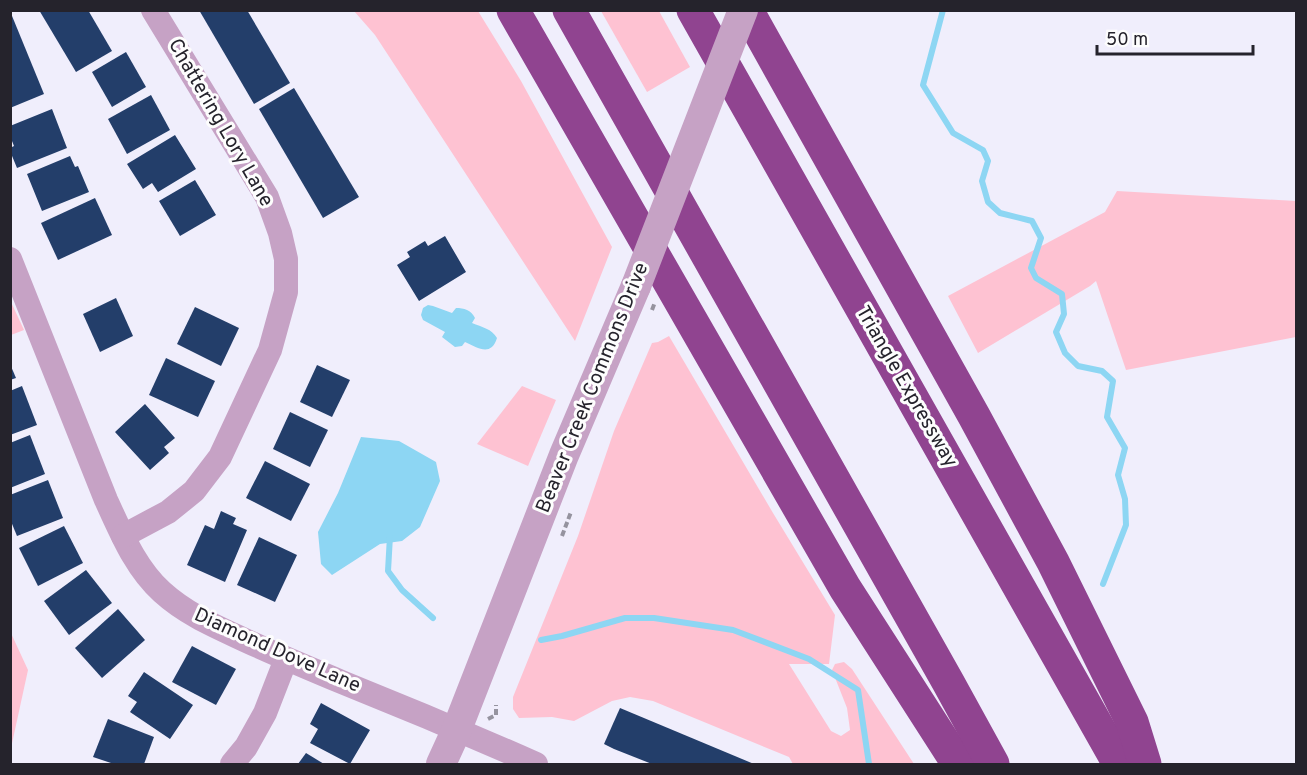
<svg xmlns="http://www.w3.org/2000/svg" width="1307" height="775" font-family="Overpass,sans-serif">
	<rect width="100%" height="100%" fill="#f0eefc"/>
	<g fill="#fec2d2">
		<polygon points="354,11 478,11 521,81 612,247 575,341 375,35"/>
		<polygon points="601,11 659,11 690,67 647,92"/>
		<polygon points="1117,191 1296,201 1296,337 1126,370 1096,281 1090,286 978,353 948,296 1105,212"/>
		<polygon points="11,302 24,330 11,335 10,335"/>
		<polygon points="669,336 773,513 835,615 829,664 789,664 831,731 841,736 850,730 847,708 832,670 835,664 844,662 852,669 914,764 793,764 789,757 653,701 630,697 612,701 574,721 552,717 519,718 513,709 513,697 578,536 614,431 652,343 658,342"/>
		<polygon points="522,386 556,400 528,466 477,444"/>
		<polygon points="10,631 28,670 11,748 10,747"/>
	</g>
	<g fill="#8dd6f3">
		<path d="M428,305L433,306L452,313L456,308C464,308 471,310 475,318L472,323C482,327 492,329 497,338C491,357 478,348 465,342L462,346L455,347L442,337L445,332L423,320L421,315L423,308Z"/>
		<polygon points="361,437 399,441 436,462 440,481 420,527 402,541 380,544 332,575 321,564 318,532 338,493"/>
	</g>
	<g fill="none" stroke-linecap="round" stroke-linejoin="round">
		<g stroke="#8dd6f3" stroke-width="6">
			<polyline points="943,10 923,85 953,133 983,150 988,161 982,181 988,202 1000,213 1032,221 1041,238 1031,268 1036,278 1062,294 1064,314 1056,332 1065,353 1078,366 1102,371 1113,381 1107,417 1125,448 1118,475 1125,499 1126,525 1103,584"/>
			<polyline points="390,536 388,571 402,590 433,618"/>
			<polyline points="541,640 562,636 625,618 654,618 733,630 809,659 858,690 869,764"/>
		</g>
	</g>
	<g fill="#233e6a">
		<polygon points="39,10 88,10 112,51 76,72"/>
		<polygon points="199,10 247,10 290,83 254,104"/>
		<polygon points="10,11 44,94 10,108"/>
		<polygon points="126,52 146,87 112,107 92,72"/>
		<polygon points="294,88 359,197 323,218 259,109"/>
		<polygon points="151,95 170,130 127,154 108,119"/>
		<polygon points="52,109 67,148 17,168 10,151 10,148 14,146 10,136 10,126"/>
		<polygon points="175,135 196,169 158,192 152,183 143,189 127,164"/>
		<polygon points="70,156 75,167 78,166 89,192 42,211 27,174"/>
		<polygon points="195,180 216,215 180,236 159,201"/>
		<polygon points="95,198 112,235 58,260 41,223"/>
		<polygon points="445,236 466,272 419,301 397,265 410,257 407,252 425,241 428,246"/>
		<polygon points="116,298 133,336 100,352 83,314"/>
		<polygon points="195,307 239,328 221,366 177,344"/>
		<polygon points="166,358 215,381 198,417 149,395"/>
		<polygon points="10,364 16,378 10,380"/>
		<polygon points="317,365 350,380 332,417 300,402"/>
		<polygon points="22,386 37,425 10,435 10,391"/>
		<polygon points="145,404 175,438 164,447 169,453 150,470 115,432"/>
		<polygon points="290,412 328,430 310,467 273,449"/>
		<polygon points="30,435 45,474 10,488 10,443"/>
		<polygon points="265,461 310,484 291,521 246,498"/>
		<polygon points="48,480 63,518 17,536 10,519 10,495"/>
		<polygon points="221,511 236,518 233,524 247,530 225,582 187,565 205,525 214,529"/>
		<polygon points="64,526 83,563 38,586 19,548"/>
		<polygon points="259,537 297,555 275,602 237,585"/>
		<polygon points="86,570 112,603 69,635 44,601"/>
		<polygon points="118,609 145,640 102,678 75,648"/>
		<polygon points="192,646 236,669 216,705 172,682"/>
		<polygon points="144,672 193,705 170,739 130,712 137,702 128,696"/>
		<polygon points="321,703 370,730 350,764 310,743 318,729 310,724"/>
		<polygon points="620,708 754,764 652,764 614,749 604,744"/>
		<polygon points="108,719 154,737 144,764 114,764 93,757"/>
		<polygon points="306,753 324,764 298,764"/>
	</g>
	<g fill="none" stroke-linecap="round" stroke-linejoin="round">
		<g stroke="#95939f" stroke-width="4" stroke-dasharray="6 3" stroke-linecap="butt">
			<polyline points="562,536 571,512"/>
			<polyline points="488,719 496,715 496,705"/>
		</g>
		<g stroke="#c6a2c5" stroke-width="24">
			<path d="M10,259L106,500C121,532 135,568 162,592C184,612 210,624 236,636C272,653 308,668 344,683C409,709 473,736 536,764"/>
			<polyline points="123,536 168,512 194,491 220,457 270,350 286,292 286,259 280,233 267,197 153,10"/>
			<polyline points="232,764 246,747 265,713 286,659"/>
		</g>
		<polyline stroke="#c6a2c5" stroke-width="30" points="441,764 457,729 564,455 636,286"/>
		<g stroke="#904490" stroke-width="33">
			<polyline points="513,10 845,588 958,764"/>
			<polyline points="569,10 948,682 993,764"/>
			<polyline points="693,10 1119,764"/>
			<polyline points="747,10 974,416 1053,562 1132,722 1145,764"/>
		</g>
		<polyline stroke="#95939f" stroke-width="4" stroke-dasharray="6 3" stroke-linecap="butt" points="652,310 655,302"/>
		<polyline stroke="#c6a2c5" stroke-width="30" points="636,286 743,10"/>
	</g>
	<g text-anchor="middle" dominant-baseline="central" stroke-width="6" stroke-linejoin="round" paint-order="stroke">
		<g font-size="20" fill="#25232c" stroke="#fdfdfd">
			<text transform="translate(220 123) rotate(60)">Chattering Lory Lane</text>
			<text transform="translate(906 387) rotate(60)">Triangle Expressway</text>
			<text transform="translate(593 388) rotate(-68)">Beaver Creek Commons Drive</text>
			<text transform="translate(277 651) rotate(24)">Diamond Dove Lane</text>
		</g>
	</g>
	<rect width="1307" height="775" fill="none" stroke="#25232c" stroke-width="24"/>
	<path d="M1097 45v9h156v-9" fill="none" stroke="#25232c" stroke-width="3"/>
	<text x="1106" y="45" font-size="18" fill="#25232c" stroke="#fdfdfd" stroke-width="4.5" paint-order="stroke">50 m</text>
</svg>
